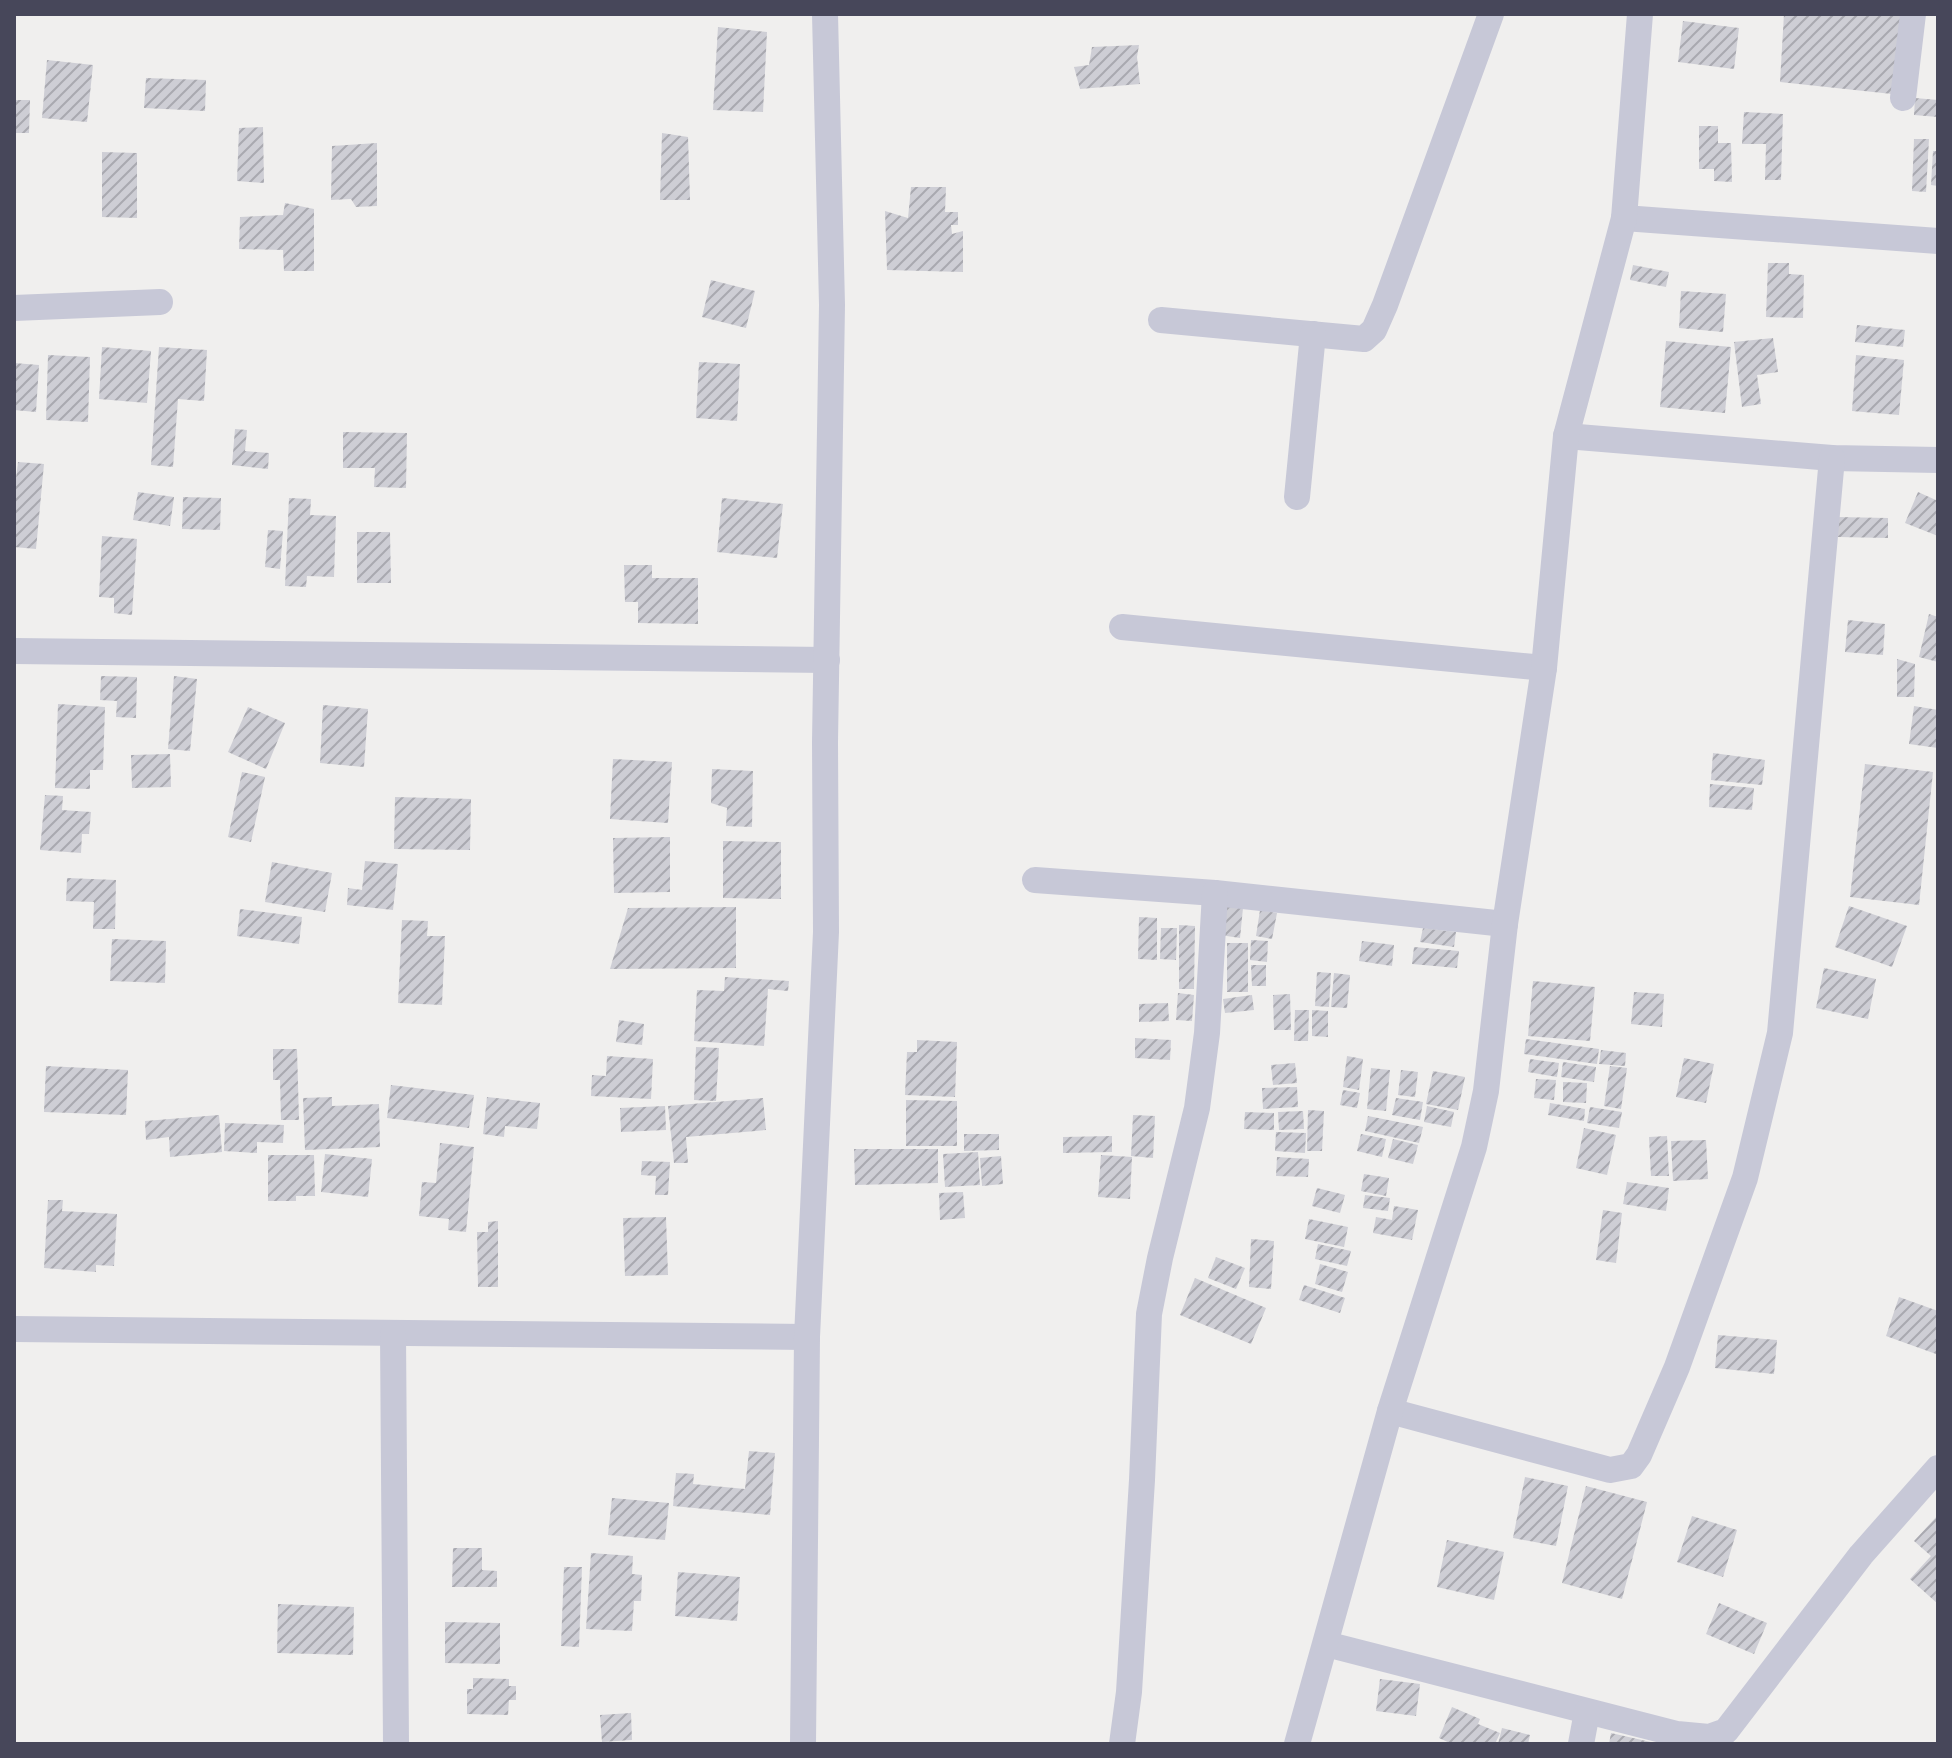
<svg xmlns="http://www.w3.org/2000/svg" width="1952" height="1758" font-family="Manrope,sans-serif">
	<defs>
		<pattern id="building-hatch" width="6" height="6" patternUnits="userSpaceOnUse" patternTransform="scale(2)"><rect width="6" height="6" fill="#ceced5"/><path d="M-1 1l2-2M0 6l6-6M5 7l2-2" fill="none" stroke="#a9a9b0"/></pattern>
	</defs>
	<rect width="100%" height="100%" fill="#f0efee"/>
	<g fill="url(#building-hatch)">
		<polygon points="1784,14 1901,14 1892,94 1780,82"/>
		<polygon points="1683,21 1739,28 1734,69 1678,62"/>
		<polygon points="718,27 767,32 763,112 713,110"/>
		<polygon points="1139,45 1137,57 1140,84 1080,89 1074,67 1089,65 1092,47"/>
		<polygon points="47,60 93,65 87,122 42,118"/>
		<polygon points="146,78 206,80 205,111 144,108"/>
		<polygon points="1915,98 1938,100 1938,117 1914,115"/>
		<polygon points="14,100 30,100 29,133 14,133"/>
		<polygon points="1744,112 1783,114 1781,180 1765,180 1766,144 1742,144"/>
		<polygon points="1699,126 1718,126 1718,143 1731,143 1732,182 1714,181 1714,169 1699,169"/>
		<polygon points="263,127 264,183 237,181 239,128"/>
		<polygon points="662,133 688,137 690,200 660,200"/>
		<polygon points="1914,139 1929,139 1926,192 1912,191"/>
		<polygon points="377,143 377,206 356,207 351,199 331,200 332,146"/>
		<polygon points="1933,151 1938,151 1938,186 1931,185"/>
		<polygon points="102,152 137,153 137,218 102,217"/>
		<polygon points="911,187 946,187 945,212 958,212 958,225 951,225 952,234 963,231 963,272 887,270 885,211 908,218"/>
		<polygon points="285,203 314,209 314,271 284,271 283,250 239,249 240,217 283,215"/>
		<polygon points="1768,263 1789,263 1789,274 1804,275 1803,318 1766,317"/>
		<polygon points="1633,265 1669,272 1666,287 1630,280"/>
		<polygon points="711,280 755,291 746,328 702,317"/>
		<polygon points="1681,291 1726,294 1723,332 1679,328"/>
		<polygon points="1857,325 1905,330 1903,347 1855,342"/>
		<polygon points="1773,338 1778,372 1757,375 1761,404 1742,407 1734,342"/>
		<polygon points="1666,341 1731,347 1725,413 1660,407"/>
		<polygon points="102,347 151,351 147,403 99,399"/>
		<polygon points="159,347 207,350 204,401 178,399 173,467 151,465"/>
		<polygon points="48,355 90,357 88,422 46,420"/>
		<polygon points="1856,355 1904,360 1899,415 1852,411"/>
		<polygon points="699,362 740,364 737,421 696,418"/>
		<polygon points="14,363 39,365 36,412 14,410"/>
		<polygon points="235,429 247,430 245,451 269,453 268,469 232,465"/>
		<polygon points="343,432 407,433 406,488 374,487 375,468 343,468"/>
		<polygon points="18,462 44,464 36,549 14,547 14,494"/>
		<polygon points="138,492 174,497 170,526 133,520"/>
		<polygon points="1918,492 1938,501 1938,536 1905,523"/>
		<polygon points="183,497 221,498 220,530 182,529"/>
		<polygon points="289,498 311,499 310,515 336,516 334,577 307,576 306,587 285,586"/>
		<polygon points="722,498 783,504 777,558 717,552"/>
		<polygon points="1838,517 1888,518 1888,538 1838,537"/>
		<polygon points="268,530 283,531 280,569 265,567"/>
		<polygon points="357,532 390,532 391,583 357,583"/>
		<polygon points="102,536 137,539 132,615 114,613 114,598 99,597"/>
		<polygon points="624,565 652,565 652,578 698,578 698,624 638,623 638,602 625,602"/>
		<polygon points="1929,614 1938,617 1938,662 1919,657"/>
		<polygon points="1848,620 1885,624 1883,655 1845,652"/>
		<polygon points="1897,659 1915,664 1914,697 1897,697"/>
		<polygon points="101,676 137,677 136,718 116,717 117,701 100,700"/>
		<polygon points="174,676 197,679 190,751 168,749"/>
		<polygon points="58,704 105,707 103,770 90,770 90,789 55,788"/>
		<polygon points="323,705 368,709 364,767 320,763"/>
		<polygon points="1914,706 1938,710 1938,748 1909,744"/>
		<polygon points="248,707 285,723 266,769 228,752"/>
		<polygon points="1713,753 1765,760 1762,785 1711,780"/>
		<polygon points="170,754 171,787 132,788 131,755"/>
		<polygon points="613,759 672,762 668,823 610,819"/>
		<polygon points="1865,764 1933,772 1919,905 1850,897"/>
		<polygon points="712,769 753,771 752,827 726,826 727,808 711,803"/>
		<polygon points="242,772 265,777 251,842 228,837"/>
		<polygon points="1710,784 1754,788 1752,810 1709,807"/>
		<polygon points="45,795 63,796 62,810 91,812 89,834 82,834 81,853 40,850"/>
		<polygon points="395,797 471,799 470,850 394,849"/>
		<polygon points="670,837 670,892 614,893 613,838"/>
		<polygon points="723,841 781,842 781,899 723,898"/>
		<polygon points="365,861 398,864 393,910 347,905 348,888 362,890"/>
		<polygon points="272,862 332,873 325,912 265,902"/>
		<polygon points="67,878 116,880 115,929 93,929 94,902 66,901"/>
		<polygon points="1223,905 1243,908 1240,938 1220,935"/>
		<polygon points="1849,906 1907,926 1892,967 1835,947"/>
		<polygon points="736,907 736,968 610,969 628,908"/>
		<polygon points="240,909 302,917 299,944 237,936"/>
		<polygon points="1260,910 1277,913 1272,939 1256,936"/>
		<polygon points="1139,917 1157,918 1157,960 1138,959"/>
		<polygon points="402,920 428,921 427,936 445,936 442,1005 398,1003"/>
		<polygon points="1179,925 1195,926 1194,989 1179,989"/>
		<polygon points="1161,928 1177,928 1176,960 1160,959"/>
		<polygon points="1423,928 1456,932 1454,947 1420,942"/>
		<polygon points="112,939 166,941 165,983 110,981"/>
		<polygon points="1251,940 1268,941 1267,962 1250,960"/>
		<polygon points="1362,941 1394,945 1392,966 1359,961"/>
		<rect x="1227" y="943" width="21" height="49"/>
		<polygon points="1414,947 1459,951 1457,968 1412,964"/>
		<polygon points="1251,965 1266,965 1266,986 1252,986"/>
		<polygon points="1824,968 1876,979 1868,1019 1816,1008"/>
		<polygon points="1317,972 1331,973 1329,1007 1315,1006"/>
		<polygon points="1334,973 1350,975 1347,1008 1331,1007"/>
		<polygon points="725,977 789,981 788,991 768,989 764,1046 694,1041 697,990 724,991"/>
		<polygon points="1533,981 1595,987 1590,1041 1528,1036"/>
		<polygon points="1634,992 1664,994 1662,1027 1631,1024"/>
		<polygon points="1178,993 1194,995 1192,1021 1176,1020"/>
		<polygon points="1290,994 1291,1030 1274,1030 1273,995"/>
		<polygon points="1252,995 1254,1010 1225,1013 1223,999"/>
		<polygon points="1168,1003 1169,1021 1139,1022 1139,1004"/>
		<polygon points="1295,1010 1309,1010 1308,1041 1294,1041"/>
		<polygon points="1312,1010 1328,1011 1328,1037 1312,1036"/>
		<polygon points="619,1020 644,1024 642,1045 616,1042"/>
		<polygon points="1135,1038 1171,1040 1170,1060 1135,1058"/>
		<polygon points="1526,1039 1599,1049 1597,1064 1524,1054"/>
		<polygon points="917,1040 957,1042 955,1097 905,1095 907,1052 917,1052"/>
		<polygon points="696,1047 719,1048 716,1101 694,1100"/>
		<polygon points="273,1049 297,1049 299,1120 281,1120 280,1080 273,1080"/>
		<polygon points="1601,1050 1626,1053 1625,1066 1599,1064"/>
		<polygon points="607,1056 653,1059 651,1099 591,1096 592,1075 606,1076"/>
		<polygon points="1347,1056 1363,1059 1359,1090 1343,1087"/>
		<polygon points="1684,1058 1714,1064 1706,1103 1676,1097"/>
		<polygon points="1530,1059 1559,1063 1557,1077 1528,1072"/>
		<polygon points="1563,1062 1596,1067 1594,1082 1561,1077"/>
		<polygon points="1295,1063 1297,1083 1273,1085 1271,1065"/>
		<polygon points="46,1066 128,1070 126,1115 44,1112"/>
		<polygon points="1610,1066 1627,1068 1621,1109 1604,1106"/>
		<polygon points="1371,1068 1390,1070 1386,1111 1367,1109"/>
		<polygon points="1401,1070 1418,1072 1415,1097 1398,1095"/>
		<polygon points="1433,1071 1465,1077 1458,1110 1426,1104"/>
		<polygon points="1536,1079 1556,1080 1554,1100 1534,1098"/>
		<polygon points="1563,1082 1587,1083 1586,1103 1563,1102"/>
		<polygon points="391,1085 474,1095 469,1128 387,1118"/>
		<polygon points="1297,1087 1298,1107 1263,1109 1262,1088"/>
		<polygon points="1343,1090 1360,1093 1357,1108 1340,1105"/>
		<polygon points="332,1097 332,1106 379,1104 380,1147 305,1150 303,1098"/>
		<polygon points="487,1097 540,1103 537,1129 505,1126 504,1137 483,1134"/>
		<polygon points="763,1098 766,1130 686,1137 688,1163 674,1163 668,1106"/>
		<polygon points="1396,1098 1423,1102 1420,1120 1392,1115"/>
		<polygon points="906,1100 957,1101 957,1146 906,1146"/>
		<polygon points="1550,1103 1585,1109 1584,1121 1548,1115"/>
		<polygon points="665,1106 666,1130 621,1132 620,1108"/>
		<polygon points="1427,1106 1454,1112 1451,1127 1424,1122"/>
		<polygon points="1590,1107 1622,1112 1619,1128 1587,1123"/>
		<polygon points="1308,1110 1324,1111 1322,1151 1307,1151"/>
		<polygon points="1303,1111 1304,1129 1279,1130 1278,1112"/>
		<polygon points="1245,1112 1274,1113 1274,1130 1244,1129"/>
		<polygon points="219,1115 222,1152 170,1157 169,1137 146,1140 145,1121"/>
		<polygon points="1133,1115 1155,1116 1153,1158 1131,1156"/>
		<polygon points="1368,1116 1423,1127 1419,1143 1365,1131"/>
		<polygon points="225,1123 284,1125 283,1143 257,1142 257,1153 224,1151"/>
		<polygon points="1584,1128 1616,1135 1607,1175 1576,1168"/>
		<polygon points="1276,1132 1306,1133 1305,1153 1275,1151"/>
		<polygon points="964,1134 999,1134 999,1150 964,1151"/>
		<polygon points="1361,1134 1386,1139 1382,1157 1357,1151"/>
		<polygon points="1112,1136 1112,1152 1063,1153 1063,1137"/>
		<polygon points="1667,1136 1669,1176 1651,1176 1649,1137"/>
		<polygon points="1393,1139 1418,1145 1413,1164 1388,1158"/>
		<polygon points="1706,1140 1708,1179 1673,1181 1671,1141"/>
		<polygon points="440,1143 474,1147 466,1232 448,1230 449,1219 419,1216 422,1182 436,1183"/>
		<polygon points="854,1149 938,1149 938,1183 855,1185"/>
		<polygon points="978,1152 980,1185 945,1187 943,1154"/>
		<polygon points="325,1154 372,1159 368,1197 321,1192"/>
		<polygon points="268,1155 314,1155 315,1196 296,1196 296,1201 268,1201"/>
		<polygon points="1101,1155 1132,1157 1130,1199 1098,1197"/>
		<polygon points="1001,1156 1003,1184 982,1186 980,1158"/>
		<polygon points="1277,1157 1309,1159 1308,1177 1276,1176"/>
		<polygon points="642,1161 670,1162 668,1195 655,1195 656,1176 641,1175"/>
		<polygon points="1364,1174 1389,1178 1386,1196 1361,1191"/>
		<polygon points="1627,1182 1669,1188 1666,1211 1623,1204"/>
		<polygon points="1317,1188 1345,1195 1340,1213 1312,1206"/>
		<polygon points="963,1192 965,1218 940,1220 939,1193"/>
		<polygon points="1365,1195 1390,1198 1388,1211 1363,1208"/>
		<polygon points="48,1200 63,1200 62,1211 117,1214 114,1266 96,1265 96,1272 44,1268"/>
		<polygon points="1394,1206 1418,1210 1412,1240 1373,1233 1376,1217 1392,1220"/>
		<polygon points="1603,1210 1622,1213 1616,1263 1596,1260"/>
		<polygon points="666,1217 668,1275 625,1276 623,1218"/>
		<polygon points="1309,1219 1348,1227 1344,1247 1305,1239"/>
		<polygon points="498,1221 498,1287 478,1287 477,1232 488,1232 488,1222"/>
		<polygon points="1251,1239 1274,1241 1271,1289 1249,1287"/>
		<polygon points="1318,1244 1351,1251 1347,1266 1315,1259"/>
		<polygon points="1216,1257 1245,1268 1236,1289 1208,1278"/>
		<polygon points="1320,1264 1348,1272 1342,1292 1315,1284"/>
		<polygon points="1195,1278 1266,1308 1251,1344 1180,1315"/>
		<polygon points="1304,1285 1345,1298 1340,1313 1299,1300"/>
		<polygon points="1899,1297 1938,1311 1936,1354 1886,1336"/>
		<polygon points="1718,1335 1777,1340 1774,1374 1715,1368"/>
		<polygon points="749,1451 775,1453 770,1515 673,1506 676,1473 694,1474 693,1484 745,1489"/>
		<polygon points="1525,1477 1568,1486 1556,1546 1513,1538"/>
		<polygon points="1586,1486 1647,1502 1622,1599 1562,1583"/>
		<polygon points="612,1498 669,1503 665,1540 608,1535"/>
		<polygon points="1938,1515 1938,1604 1910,1579 1931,1556 1914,1541"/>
		<polygon points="1692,1516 1737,1530 1723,1577 1677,1562"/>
		<polygon points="1447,1540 1504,1552 1494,1600 1437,1587"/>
		<polygon points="453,1548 482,1548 482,1570 497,1571 497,1587 452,1587"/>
		<polygon points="591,1553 633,1556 632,1574 642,1575 641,1601 634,1601 632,1631 586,1629"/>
		<polygon points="564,1567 582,1567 579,1647 561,1646"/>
		<polygon points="678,1572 740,1577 737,1621 675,1616"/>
		<polygon points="1719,1603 1767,1623 1754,1654 1706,1634"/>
		<polygon points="278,1604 354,1607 353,1655 277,1653"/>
		<polygon points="445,1622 500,1623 500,1664 445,1663"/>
		<polygon points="473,1678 509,1679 509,1686 516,1686 516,1700 509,1700 508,1715 467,1714 467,1689 473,1689"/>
		<polygon points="1380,1679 1420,1684 1416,1716 1376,1711"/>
		<polygon points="1452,1707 1480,1719 1478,1724 1500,1733 1495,1744 1452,1744 1439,1738"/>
		<polygon points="631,1713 632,1740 602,1742 600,1715"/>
		<polygon points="1502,1728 1530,1735 1528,1744 1498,1744"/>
		<polygon points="1611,1733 1655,1743 1655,1744 1609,1744"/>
	</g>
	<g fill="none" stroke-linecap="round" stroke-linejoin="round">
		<g stroke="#c7c8d7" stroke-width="26">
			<polyline points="1903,98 1913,14"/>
			<polyline points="1624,218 1938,241"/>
			<polyline points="14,308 160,302"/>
			<polyline points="1161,320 1364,339 1374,330 1385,305 1491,14"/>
			<polyline points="1566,436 1832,458 1938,460"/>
			<polyline points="1297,497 1313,334"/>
			<polyline points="1122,627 1544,668"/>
			<polyline points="14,651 827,660"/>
			<polyline points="1035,880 1215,893 1505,924"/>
			<polyline points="14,1329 807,1337"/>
			<polyline points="393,1334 396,1744"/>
			<polyline points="1390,1411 1610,1470 1631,1466 1639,1455 1677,1367 1745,1178 1780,1033 1832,458"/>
			<polyline points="1326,1644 1677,1734 1709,1737 1726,1731 1861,1555 1938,1468"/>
			<polyline points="803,1744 807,1337 826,932 825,742 832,305 825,14"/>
			<polyline points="1122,1744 1129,1692 1142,1480 1149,1314 1160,1258 1197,1108 1207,1033 1215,893"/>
			<polyline points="1297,1744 1390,1411 1474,1147 1486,1091 1505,924 1544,668 1566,436 1624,218 1640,14"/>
			<polyline points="1581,1744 1587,1712"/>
		</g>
	</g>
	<rect width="1952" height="1758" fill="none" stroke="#47475a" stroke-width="32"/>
</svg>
